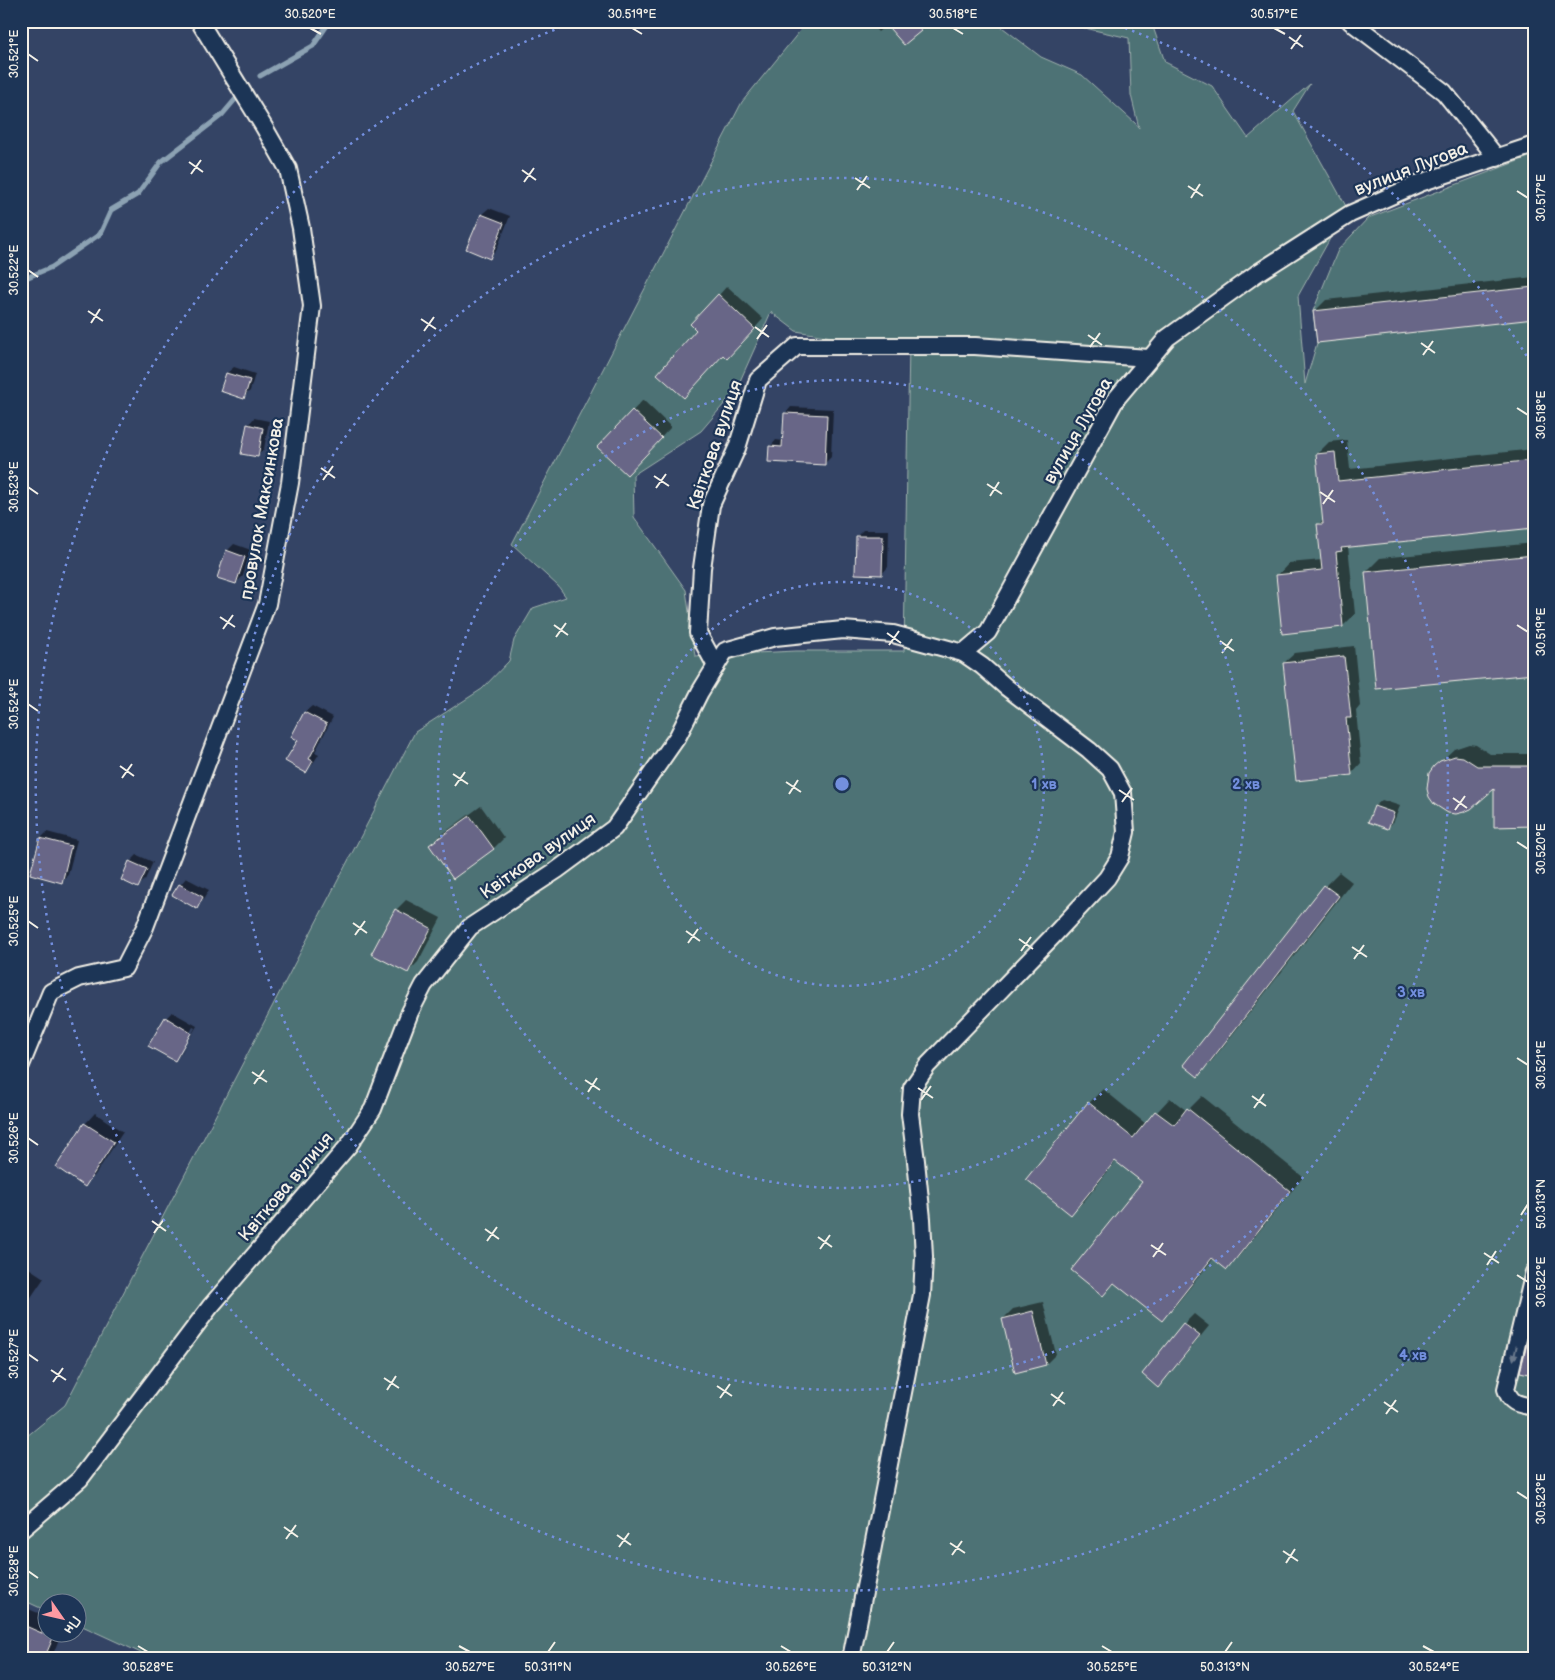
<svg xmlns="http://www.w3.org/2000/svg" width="1555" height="1680" font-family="'Balsamiq Sans',sans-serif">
	<rect width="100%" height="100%" fill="#344465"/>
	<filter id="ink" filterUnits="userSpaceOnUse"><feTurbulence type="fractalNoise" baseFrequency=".02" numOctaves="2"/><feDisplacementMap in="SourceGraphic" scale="10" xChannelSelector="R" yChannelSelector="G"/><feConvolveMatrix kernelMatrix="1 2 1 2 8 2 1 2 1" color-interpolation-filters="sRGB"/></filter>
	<g filter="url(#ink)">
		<path fill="#4d7274" stroke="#a0b2ae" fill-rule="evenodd" d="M808,21H994L1041,57L1082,75L1135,123L1139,128L1131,95L1129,38L1054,21H1151L1165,62L1212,86L1248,138L1310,84L1293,111L1347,208L1298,296L1305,384L1317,343L1313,311L1338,250L1368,218L1534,155V1659H154L78,1624V1602H48L47,1611L21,1599V1441L65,1405L415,732L482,689L509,661L514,640L533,608L566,597L558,586L512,544L742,102ZM771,312L796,331L856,341L909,342L904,651H796L695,656L686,590L634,517L633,475L701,431L736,390Z"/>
		<g fill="#0007" fill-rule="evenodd">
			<polygon points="869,21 928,21 920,30 887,24 878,32"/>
			<polygon points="489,208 510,216 496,251 489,257 468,248 482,214"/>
			<polygon points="1534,277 1534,318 1315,311 1326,300"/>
			<polygon points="727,286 763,319 736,349 723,354 698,330 719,295"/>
			<polygon points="234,367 255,374 250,391 243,397 221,390 227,373"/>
			<polygon points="643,400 671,427 637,463 599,447"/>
			<polygon points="791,407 833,409 831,457 824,464 770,447 776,440 784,441 785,414"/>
			<polygon points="254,418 269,421 264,449 257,456 248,425"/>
			<polygon points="1347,440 1350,469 1534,449 1534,527 1348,546 1355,614 1343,626 1277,576 1289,563 1322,560 1318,525 1324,519 1317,454 1329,442"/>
			<polygon points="863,530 889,530 888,567 882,574 857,536"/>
			<polygon points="1534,543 1534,672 1366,572 1380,558"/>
			<polygon points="234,544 251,550 243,576 236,583 227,551"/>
			<polygon points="1354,646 1360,706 1356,711 1361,763 1351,774 1284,663 1295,653"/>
			<polygon points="312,706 333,717 315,752 319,754 312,765 306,771 299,740 293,736 305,712"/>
			<polygon points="1469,744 1476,745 1490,754 1534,754 1534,825 1496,787 1435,767 1454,749"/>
			<polygon points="1382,800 1400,806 1394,821 1388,828 1370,821 1375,806"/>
			<polygon points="481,806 504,838 494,848 453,877 430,846 441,835"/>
			<polygon points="47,832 77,840 68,875 61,881 41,838"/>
			<polygon points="137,855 153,862 145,880 138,886 122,879 131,861"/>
			<polygon points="1339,872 1352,882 1211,1062 1198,1075 1185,1065 1325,886"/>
			<polygon points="186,878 209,890 203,900 196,907 180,885"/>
			<polygon points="406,900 441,918 418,962 408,972 396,910"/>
			<path d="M172,1012L197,1026L181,1053L175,1060L166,1018ZM193,1027L195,1028L181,1054H178Z"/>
			<polygon points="1103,1089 1146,1124 1170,1098 1187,1111 1202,1096 1303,1177 1240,1255 1227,1269 1214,1258 1175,1306 1161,1320 1115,1283 1103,1294 1143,1182 1117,1160 1085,1200 1071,1214 1028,1179 1089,1103"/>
			<polygon points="95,1113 123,1132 95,1175 85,1185 57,1167 85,1124"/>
			<polygon points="21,1263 44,1278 21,1312"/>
			<polygon points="1043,1302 1056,1354 1046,1364 1003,1319 1013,1309"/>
			<polygon points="1194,1314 1209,1326 1168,1376 1158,1386 1184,1324"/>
			<polygon points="21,1606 48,1617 48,1632 62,1632 51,1659 21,1659"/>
		</g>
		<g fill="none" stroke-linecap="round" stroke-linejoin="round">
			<g stroke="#8ca2b3" stroke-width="5">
				<polyline points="260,76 313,46 330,21"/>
				<polyline points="21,280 52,267 100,234 111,210 138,194 161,162 222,115 239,95"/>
			</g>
		</g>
		<g fill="#686687" stroke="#f4f1e8">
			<polygon points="883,21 917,21 921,31 904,45"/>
			<polygon points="481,214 504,223 490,259 466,249"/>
			<polygon points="1534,287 1534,319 1317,343 1313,311"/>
			<polygon points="718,294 755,329 727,359 723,355 684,398 657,374 696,330 690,324"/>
			<polygon points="226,373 250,380 244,399 220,391"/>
			<polygon points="632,410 662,438 627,475 597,447"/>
			<polygon points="784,413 827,415 825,465 768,462 769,446 782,447"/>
			<polygon points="247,424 263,428 258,457 241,454"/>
			<polygon points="1335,452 1338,481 1534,460 1534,528 1341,548 1342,551 1336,552 1343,627 1282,634 1276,575 1322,570 1317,524 1323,524 1316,454"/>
			<polygon points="856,536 883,536 882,575 855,574"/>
			<polygon points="226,550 245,557 236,584 217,578"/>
			<polygon points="1534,555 1534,674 1376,689 1365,572"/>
			<polygon points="1344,656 1351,718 1346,718 1352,775 1296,781 1283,663"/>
			<polygon points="304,712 327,724 309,759 313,761 306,773 285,761 298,740 291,737"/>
			<polygon points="1455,756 1463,757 1477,766 1534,766 1534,826 1494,827 1494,789 1471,809 1464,812 1456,814 1448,813 1434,804 1429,797 1427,789 1429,773 1434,766 1440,761"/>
			<polygon points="1374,806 1394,813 1388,829 1368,822"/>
			<polygon points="470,816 494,849 453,879 429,845"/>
			<polygon points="40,838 71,846 62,883 30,874"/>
			<polygon points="129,861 147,869 138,888 121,880"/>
			<polygon points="179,884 203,897 197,909 172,895"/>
			<polygon points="1324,885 1339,896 1198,1077 1183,1065"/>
			<polygon points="395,909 431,928 408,973 371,954"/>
			<polygon points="165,1017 191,1033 175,1061 148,1046"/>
			<polygon points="1088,1102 1133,1138 1155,1111 1174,1125 1187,1108 1290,1191 1227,1270 1212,1258 1162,1321 1114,1283 1103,1296 1071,1270 1142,1182 1115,1161 1071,1215 1026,1179"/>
			<polygon points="84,1123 114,1142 85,1187 56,1167"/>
			<polygon points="1033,1311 1046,1365 1015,1373 1002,1319"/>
			<polygon points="1534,1316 1534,1375 1520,1372"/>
			<polygon points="1183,1323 1200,1336 1158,1388 1142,1374"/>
			<polygon points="21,1624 53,1638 44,1659 21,1659"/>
		</g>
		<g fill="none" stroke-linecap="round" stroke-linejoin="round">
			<defs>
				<g id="minor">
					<polyline points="1350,21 1444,92 1497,158"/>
					<polyline points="716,666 698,633 702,568 711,505 737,448 758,380 797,346 975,346 1149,358"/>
					<polyline points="21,1065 51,992 79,978 124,968 145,927 267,604 290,483 312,306 301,228 288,169 264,127 199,21"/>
					<path d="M1534,1272L1506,1389C1511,1405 1519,1404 1534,1407"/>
					<polyline points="21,1530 80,1479 210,1307 349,1145 373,1109 410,1012 424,985 470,927 557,870 614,828 678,736 700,692 725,651 775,637 843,630 893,634 963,653 988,632 1116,399 1167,338 1256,274 1350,214 1420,183 1534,145"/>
					<polyline points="851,1659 922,1295 924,1257 922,1219 916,1161 910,1114 912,1088 927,1066 1053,936 1107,878 1120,857 1126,832 1123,793 1110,769 1089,750 1006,687 982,666 963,653"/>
				</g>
			</defs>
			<use href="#minor" stroke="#f4f1e8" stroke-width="20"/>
			<use href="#minor" stroke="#1d3557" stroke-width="16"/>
		</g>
		<defs><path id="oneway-solid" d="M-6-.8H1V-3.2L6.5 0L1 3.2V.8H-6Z" transform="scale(1.25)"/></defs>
		<use fill="#68778a" href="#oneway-solid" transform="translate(1515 1353) rotate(103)"/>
	</g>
	<path fill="none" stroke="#f4f1e8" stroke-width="2" d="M310,28L321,34M632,28L642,34M953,28L963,34M1274,28L1285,34M1289,37L1303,47M1291,49L1301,35M28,54L38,61M189,162L203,172M522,170L536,180M191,174L201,160M855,178L870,188M524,182L534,168M1188,186L1203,196M857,190L867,176M1517,191L1528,198M1191,198L1200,184M28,270L38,277M88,311L103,321M421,319L436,329M91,323L100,309M755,327L769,337M424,331L434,317M1088,335L1102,345M757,339L767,325M1421,343L1435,353M1090,347L1100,333M1423,355L1433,341M1517,408L1528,415M321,468L335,478M654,476L669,486M323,480L333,466M987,484L1002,494M28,487L38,494M656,488L666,474M1320,492L1335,502M990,496L999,482M1323,504L1333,490M220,617L235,627M554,625L568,635M1517,625L1528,632M223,629L233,615M887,633L901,643M556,637L566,623M1220,641L1234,651M889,645L899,631M1222,653L1232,639M28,704L38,711M120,766L134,776M453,774L468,784M122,778L132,764M786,782L801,792M455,786L465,772M1119,790L1134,800M789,794L798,780M1453,798L1467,808M1122,802L1132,788M1455,810L1465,796M1517,842L1528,849M28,921L38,928M353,923L367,933M686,931L700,941M355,935L365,921M1019,939L1033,949M688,943L698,929M1352,947L1367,957M1021,951L1031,937M1354,959L1364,945M1517,1058L1528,1065M252,1072L267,1082M585,1080L600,1090M254,1084L264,1070M918,1088L933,1098M588,1092L597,1078M1252,1096L1266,1106M921,1100L931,1086M1254,1108L1264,1094M28,1138L38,1145M1521,1215L1528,1204M152,1221L166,1231M485,1229L499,1239M154,1233L164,1219M818,1237L832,1247M487,1241L497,1227M1151,1245L1166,1255M820,1249L830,1235M1484,1253L1499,1263M1153,1257L1163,1243M1487,1265L1496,1251M1517,1275L1528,1282M28,1354L38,1361M51,1370L66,1380M384,1378L399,1388M53,1382L63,1368M717,1386L732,1396M387,1390L396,1376M1051,1394L1065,1404M720,1398L730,1384M1384,1402L1398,1412M1053,1406L1063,1392M1386,1414L1396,1400M1517,1492L1528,1499M284,1527L298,1537M617,1535L631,1545M286,1539L296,1525M950,1543L965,1553M619,1547L629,1533M1283,1551L1298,1561M952,1555L962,1541M1286,1563L1295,1549M28,1571L38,1578M138,1646L148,1652M459,1646L470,1652M781,1646L791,1652M1102,1646L1112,1652M1423,1646L1434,1652M548,1652L555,1642M887,1652L894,1642M1225,1652L1232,1642"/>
	<g fill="none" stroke="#738fde" stroke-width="2.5" stroke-dasharray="2.5 5">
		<circle cx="842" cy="784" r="202"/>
		<circle cx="842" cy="784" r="404"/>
		<circle cx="842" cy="784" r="606"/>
		<path d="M1534 1200A807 807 0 1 1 573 23M1111 23A807 807 0 0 1 1534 368"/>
	</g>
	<g text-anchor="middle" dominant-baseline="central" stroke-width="4.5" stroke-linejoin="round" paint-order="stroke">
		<g font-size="18" fill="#f4f1e8" stroke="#1d3557">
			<text transform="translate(1411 169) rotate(-21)">вулиця Лугова</text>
			<text transform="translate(1078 431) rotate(-60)">вулиця Лугова</text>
			<text transform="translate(715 445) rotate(-71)">Квіткова вулиця</text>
			<text transform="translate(262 509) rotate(-80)">провулок Максинкова</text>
			<text transform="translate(538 856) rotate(-35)">Квіткова вулиця</text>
			<text transform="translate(286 1187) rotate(-50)">Квіткова вулиця</text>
		</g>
	</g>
	<circle cx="842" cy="784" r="8" fill="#738fde" stroke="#1d3557" stroke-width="2.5"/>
	<g font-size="15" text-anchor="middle" font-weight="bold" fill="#738fde" stroke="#1d3557" stroke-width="4.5" stroke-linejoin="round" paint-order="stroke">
		<text x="1044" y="789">1 хв</text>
		<text x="1246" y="789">2 хв</text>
		<text x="1411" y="997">3 хв</text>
		<text x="1413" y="1360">4 хв</text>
	</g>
	<rect width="1555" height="1680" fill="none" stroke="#1d3557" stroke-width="55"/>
	<g transform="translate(62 1618) rotate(124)"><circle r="24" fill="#1d3557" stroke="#738091"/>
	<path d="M0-4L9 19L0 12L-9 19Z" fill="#ff9aa2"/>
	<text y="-8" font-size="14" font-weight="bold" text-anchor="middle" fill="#f4f1e8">Пн</text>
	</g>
	<rect x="28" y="28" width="1500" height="1624" fill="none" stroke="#f4f1e8" stroke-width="2"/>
	<g font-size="12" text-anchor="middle" fill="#f4f1e8">
		<text x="310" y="18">30.520°E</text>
		<text x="632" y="18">30.519°E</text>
		<text x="953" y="18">30.518°E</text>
		<text x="1274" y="18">30.517°E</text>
		<text transform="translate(14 54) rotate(-90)" y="4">30.521°E</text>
		<text transform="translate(1541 198) rotate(-90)" y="4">30.517°E</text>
		<text transform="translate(14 270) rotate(-90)" y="4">30.522°E</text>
		<text transform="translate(1541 415) rotate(-90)" y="4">30.518°E</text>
		<text transform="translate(14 487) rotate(-90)" y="4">30.523°E</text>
		<text transform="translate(1541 632) rotate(-90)" y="4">30.519°E</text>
		<text transform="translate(14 704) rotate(-90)" y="4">30.524°E</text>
		<text transform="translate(1541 849) rotate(-90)" y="4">30.520°E</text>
		<text transform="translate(14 921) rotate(-90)" y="4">30.525°E</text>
		<text transform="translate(1541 1065) rotate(-90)" y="4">30.521°E</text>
		<text transform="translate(14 1138) rotate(-90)" y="4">30.526°E</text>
		<text transform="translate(1541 1204) rotate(-90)" y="4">50.313°N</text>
		<text transform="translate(1541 1282) rotate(-90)" y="4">30.522°E</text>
		<text transform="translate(14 1354) rotate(-90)" y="4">30.527°E</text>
		<text transform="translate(1541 1499) rotate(-90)" y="4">30.523°E</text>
		<text transform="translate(14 1571) rotate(-90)" y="4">30.528°E</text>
		<text x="148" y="1671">30.528°E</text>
		<text x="470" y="1671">30.527°E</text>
		<text x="548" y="1671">50.311°N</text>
		<text x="791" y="1671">30.526°E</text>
		<text x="887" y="1671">50.312°N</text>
		<text x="1112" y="1671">30.525°E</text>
		<text x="1225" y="1671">50.313°N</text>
		<text x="1434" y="1671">30.524°E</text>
	</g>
</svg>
